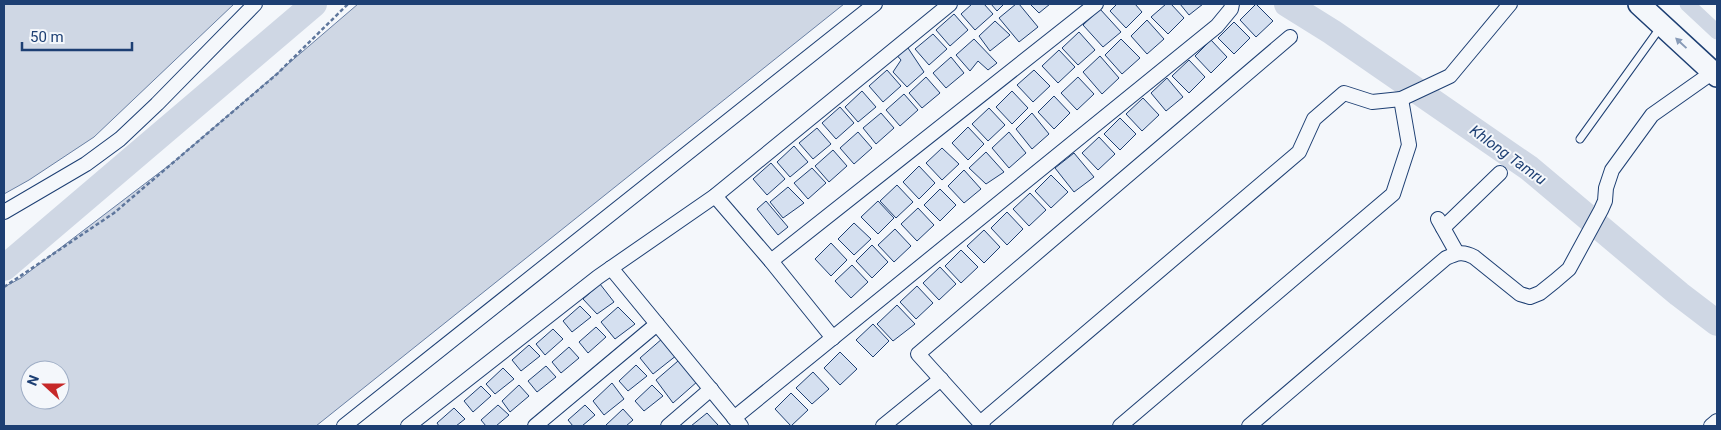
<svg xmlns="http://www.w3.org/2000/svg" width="1721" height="430" font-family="Roboto,sans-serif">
	<rect width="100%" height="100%" fill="#f4f7fb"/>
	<g fill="#cfd7e4" stroke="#687fa3" fill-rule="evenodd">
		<polygon points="4,4 234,4 94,137 29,180 4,194"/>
		<path d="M358,4H844L316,426H4V287L21,278L176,160ZM30,370H60V400H30Z"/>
	</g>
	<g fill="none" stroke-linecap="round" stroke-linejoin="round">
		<polyline stroke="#cfd7e4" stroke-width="15" points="1687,4 1717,32"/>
		<g stroke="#cfd7e4" stroke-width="26">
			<polyline points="1287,4 1332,32 1529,168 1679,294 1717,323"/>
			<polyline points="4,268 314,4"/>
		</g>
	</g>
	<g fill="#d5e0f0" stroke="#1d3f73">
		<polygon points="972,4 984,4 993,14 975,30 961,14"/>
		<polygon points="991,4 1004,4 997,11"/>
		<polygon points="1016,4 1019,4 1038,27 1019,42 999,18"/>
		<polygon points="1030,4 1050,4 1039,13"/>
		<polygon points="1117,4 1135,4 1142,12 1126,28 1110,11"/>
		<polygon points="1166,4 1171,4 1184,18 1168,34 1151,17"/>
		<polygon points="1180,4 1203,4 1189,15"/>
		<polygon points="1256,4 1273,21 1256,37 1240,20"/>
		<polygon points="1100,9 1121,32 1103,47 1083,25"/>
		<polygon points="954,14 968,30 950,46 936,30"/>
		<polygon points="1147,20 1164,39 1147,54 1131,36"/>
		<polygon points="995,21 1010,35 990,51 979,36"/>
		<polygon points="1234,22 1250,38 1234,54 1218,38"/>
		<polygon points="1079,32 1095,50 1078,65 1062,48"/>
		<polygon points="933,34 947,49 929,65 915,49"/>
		<polygon points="974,39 997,63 988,70 978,61 970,71 956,55"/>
		<polygon points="1121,39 1140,58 1122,74 1105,55"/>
		<polygon points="1211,40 1227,57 1211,73 1195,56"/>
		<polygon points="906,45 924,72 907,87 893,72 901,60 894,52"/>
		<polygon points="1059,50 1075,67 1058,83 1042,66"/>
		<polygon points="1100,56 1119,78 1102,94 1083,72"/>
		<polygon points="951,57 964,73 946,88 933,73"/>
		<polygon points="1189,60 1205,77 1189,93 1172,76"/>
		<polygon points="887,70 901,86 883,102 869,86"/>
		<polygon points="1034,70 1050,86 1033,102 1017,85"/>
		<polygon points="926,77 940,93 922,108 909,93"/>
		<polygon points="1078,77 1094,94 1077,110 1061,93"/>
		<polygon points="1167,78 1183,97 1166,111 1151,93"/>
		<polygon points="862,91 876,107 858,122 845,107"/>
		<polygon points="1012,91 1028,108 1012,124 996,107"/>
		<polygon points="904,94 918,110 900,126 886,110"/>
		<polygon points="1054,96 1070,113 1054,129 1038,112"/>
		<polygon points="1143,98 1159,115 1142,131 1126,114"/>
		<polygon points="840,107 854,123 836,139 822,123"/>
		<polygon points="989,108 1005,125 988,141 972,124"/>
		<polygon points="881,113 894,128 876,144 863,128"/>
		<polygon points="1032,113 1049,134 1032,149 1016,129"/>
		<polygon points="1120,118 1136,134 1120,150 1104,134"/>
		<polygon points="968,127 984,144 968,160 952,143"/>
		<polygon points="817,128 831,144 813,159 799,143"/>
		<polygon points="858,132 872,148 854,164 840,148"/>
		<polygon points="1009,132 1026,153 1009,168 992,148"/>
		<polygon points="1099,137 1115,154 1098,170 1082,153"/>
		<polygon points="794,146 808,162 790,177 777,162"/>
		<polygon points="942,148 959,164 942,180 926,163"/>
		<polygon points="833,150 847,166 829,182 815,166"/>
		<polygon points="986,152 1004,172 986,184 969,168"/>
		<polygon points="1074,153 1094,177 1074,192 1055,168"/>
		<polygon points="771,163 785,179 767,195 753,179"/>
		<polygon points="919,166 935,183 919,199 903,182"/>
		<polygon points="812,168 826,183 808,199 794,183"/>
		<polygon points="964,170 981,189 964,203 948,186"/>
		<polygon points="1051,175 1068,192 1051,208 1035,191"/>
		<polygon points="897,185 913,202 896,218 880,201"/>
		<polygon points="788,187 804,203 783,218 770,202"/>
		<polygon points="940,189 956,205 940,221 924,205"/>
		<polygon points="1030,193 1046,210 1029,226 1013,209"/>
		<polygon points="766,201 788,227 778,235 757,209"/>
		<polygon points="878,201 894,218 878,234 861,217"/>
		<polygon points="918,208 934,225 917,241 901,224"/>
		<polygon points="1007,212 1023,229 1007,245 991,228"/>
		<polygon points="854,223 871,239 854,255 838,239"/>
		<polygon points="895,229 911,246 894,262 878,245"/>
		<polygon points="984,230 1000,247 984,263 967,246"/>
		<polygon points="831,243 847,260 831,276 815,259"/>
		<polygon points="872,245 888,262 872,278 856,261"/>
		<polygon points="961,250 978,267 961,283 945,266"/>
		<polygon points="852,265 868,282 851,298 835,281"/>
		<polygon points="940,267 956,284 939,300 923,283"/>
		<polygon points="600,284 614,302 597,314 583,299"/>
		<polygon points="917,286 933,303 916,319 900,302"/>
		<polygon points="897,305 915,324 893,341 877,324"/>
		<polygon points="580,306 591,317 572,332 563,321"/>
		<polygon points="618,307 635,324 615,339 601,322"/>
		<polygon points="873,324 889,341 873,357 856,340"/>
		<polygon points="596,327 606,337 588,353 579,342"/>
		<polygon points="553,329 563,339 545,355 536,344"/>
		<polygon points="663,338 677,355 653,374 640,358"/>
		<polygon points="529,345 540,356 521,371 512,360"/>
		<polygon points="569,347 579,358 561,373 552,362"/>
		<polygon points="840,352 857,369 840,385 824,368"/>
		<polygon points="678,361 698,381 673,403 656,380"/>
		<polygon points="636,365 647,376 628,391 619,381"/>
		<polygon points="546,366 556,377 537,392 528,381"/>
		<polygon points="503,368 514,379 495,394 486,384"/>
		<polygon points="813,372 829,389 812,404 796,388"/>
		<polygon points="612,383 624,399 604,415 593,401"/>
		<polygon points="519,385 529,396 510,412 502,401"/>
		<polygon points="652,385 663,396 644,411 635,401"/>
		<polygon points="481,386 491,396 473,412 464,401"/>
		<polygon points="791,393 808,410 791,426 775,409"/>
		<polygon points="498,405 509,415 496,426 486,426 481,420"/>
		<polygon points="585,405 595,415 582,426 573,426 568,420"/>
		<polygon points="454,408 465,419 456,426 439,426 437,423"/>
		<polygon points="623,409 633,420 626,426 607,426 606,425"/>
		<polygon points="707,413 718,425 716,426 691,426"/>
	</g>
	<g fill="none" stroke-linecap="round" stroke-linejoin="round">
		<defs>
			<polyline id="lane" points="1580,139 1660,28"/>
			<g id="street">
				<polyline points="715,196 771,261 833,338"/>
				<polyline points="4,212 86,164 120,139 157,104 255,4"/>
				<polyline points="1438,219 1457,253"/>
				<polyline points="1443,228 1500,173"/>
				<polyline points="771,261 1096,4"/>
				<polyline points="611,268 741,426"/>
				<polyline points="734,418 1217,26 1231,9 1232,4"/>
				<polyline points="980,423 1299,152 1314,119 1344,93 1372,102 1401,99 1450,76 1510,4"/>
				<polyline points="344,426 875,4"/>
				<polyline points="408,426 598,277 715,196 950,4"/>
				<polyline points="535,426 657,324"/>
				<polyline points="668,426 711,389"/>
				<polyline points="883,426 941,379"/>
				<polyline points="983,426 918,354 1290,37"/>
				<polyline points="1120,426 1393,194 1409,145 1401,99"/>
				<path d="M1249,426L1446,258C1457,253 1463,251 1474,257L1520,294L1530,297L1540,293L1555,281L1569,269L1601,210L1605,201L1606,188L1612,170L1652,115L1713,72"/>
				<polyline points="1711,426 1717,421"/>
			</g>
			<polyline id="primary" points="1639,4 1717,76"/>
		</defs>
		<use href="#lane" stroke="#1d3f73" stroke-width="9"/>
		<use href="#street" stroke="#1d3f73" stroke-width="16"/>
		<use href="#primary" stroke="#1d3f73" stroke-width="24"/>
		<polyline stroke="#5e769c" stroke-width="2.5" stroke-dasharray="4 2.5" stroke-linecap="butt" points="4,287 114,213 277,74 348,4"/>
		<use href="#lane" stroke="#f4f7fb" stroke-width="7"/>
		<use href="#street" stroke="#f4f7fb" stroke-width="14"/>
		<use href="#primary" stroke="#f4f7fb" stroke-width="21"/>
	</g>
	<defs><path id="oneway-solid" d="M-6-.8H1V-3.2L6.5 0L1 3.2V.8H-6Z" transform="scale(1.25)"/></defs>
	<use fill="#889bb7" href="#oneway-solid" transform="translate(1681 43) rotate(-137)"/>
	<g text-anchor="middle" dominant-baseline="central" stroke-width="4" stroke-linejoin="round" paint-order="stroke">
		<g font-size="15" font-style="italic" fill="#1d3f73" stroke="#f4f7fb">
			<text transform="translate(1508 155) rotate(36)">Khlong Tamru</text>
		</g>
	</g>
	<rect width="1721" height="430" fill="none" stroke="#1d3f73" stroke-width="10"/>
	<g transform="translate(45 385) rotate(291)"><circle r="24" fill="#f4f7fb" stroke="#9eadc5"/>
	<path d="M0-4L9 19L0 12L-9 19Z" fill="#c62828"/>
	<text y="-8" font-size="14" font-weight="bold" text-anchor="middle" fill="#1d3f73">N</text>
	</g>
	<path d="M22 42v8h110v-8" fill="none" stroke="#1d3f73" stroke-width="2.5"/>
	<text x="30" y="42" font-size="15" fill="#1d3f73" stroke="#f4f7fb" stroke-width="4" paint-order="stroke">50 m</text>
</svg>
